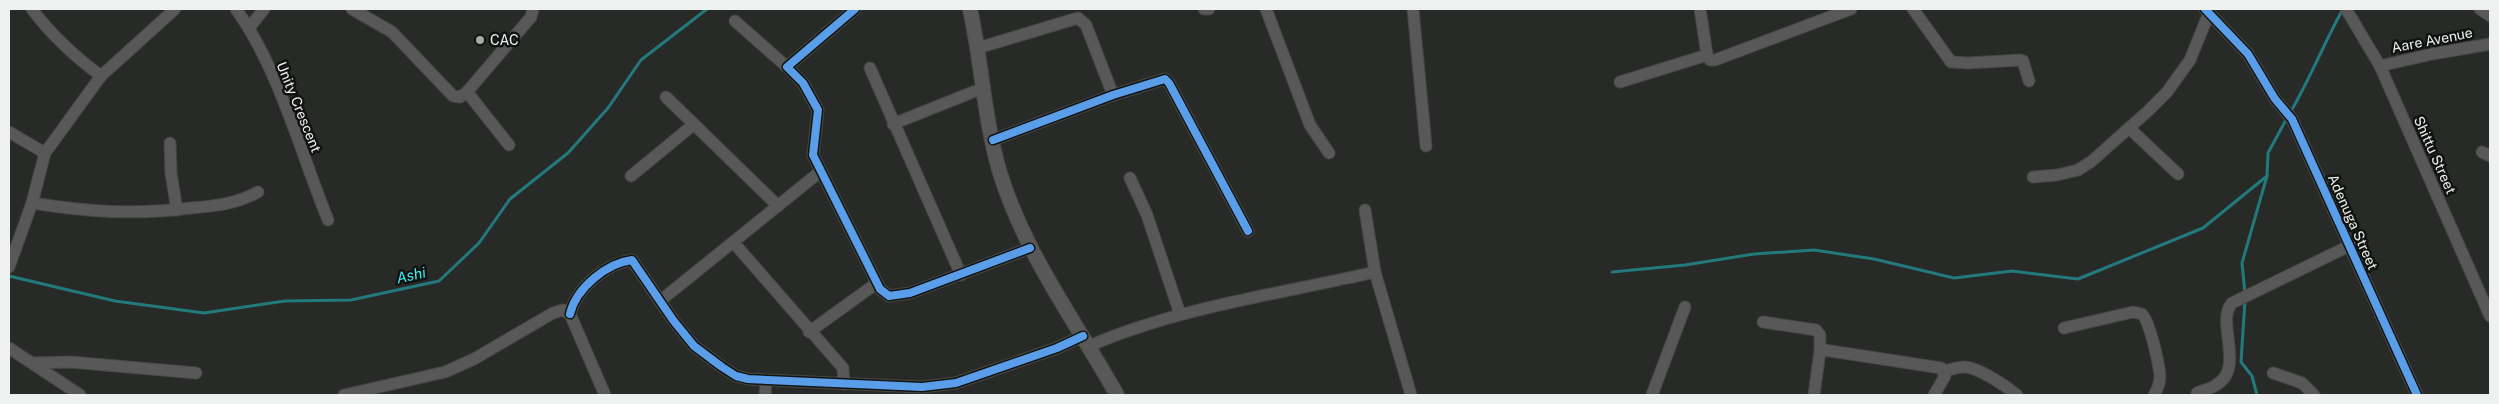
<svg xmlns="http://www.w3.org/2000/svg" width="2499" height="404" font-family="'Public Sans',sans-serif">
	<rect width="100%" height="100%" fill="#282a28"/>
	<g fill="none" stroke-linecap="round" stroke-linejoin="round">
		<g stroke="#237a7d" stroke-width="3">
			<path d="M2290,113C2310,79 2324,43 2343,9"/>
			<polyline points="1612,272 1685,265 1754,254 1814,250 1874,259 1954,278 2012,271 2078,279 2203,228 2267,176"/>
			<polyline points="9,276 115,301 204,313 285,301 351,300 439,281 479,243 510,199 568,153 608,108 641,60 707,9"/>
			<polyline points="2245,293 2242,263 2267,176 2268,153 2287,118"/>
			<polyline points="2245,300 2241,362 2252,376 2257,395"/>
		</g>
		<defs>
			<g id="minor">
				<path d="M32,9C52,36 74,56 101,76"/>
				<path d="M236,9C279,69 300,151 328,220"/>
				<polyline points="352,9 392,32 453,96 460,97 467,92 509,145"/>
				<polyline points="855,9 787,67 803,83 818,110 813,155 880,289 889,296 910,293 1030,248"/>
				<polyline points="1204,9 1209,9"/>
				<polyline points="1266,9 1310,125 1329,153"/>
				<polyline points="1413,9 1426,146"/>
				<polyline points="1700,9 1707,55 1710,60 1715,60 1851,9"/>
				<polyline points="1913,9 1951,62 1968,63 2020,60 2023,61 2029,81"/>
				<polyline points="2205,9 2248,54 2275,99 2292,119 2417,395"/>
				<polyline points="2346,9 2380,66 2490,316"/>
				<polyline points="2480,9 2490,16"/>
				<polyline points="735,21 787,67"/>
				<polyline points="249,28 264,9"/>
				<polyline points="978,48 1078,18 1086,25 1113,95"/>
				<polyline points="2380,66 2432,54 2490,44"/>
				<polyline points="870,68 961,275"/>
				<polyline points="1620,82 1707,55"/>
				<polyline points="467,92 531,17 533,9"/>
				<polyline points="666,97 778,206"/>
				<polyline points="893,124 983,88"/>
				<polyline points="2129,128 2178,174"/>
				<polyline points="9,132 45,153"/>
				<polyline points="993,140 1113,95 1165,79 1169,83 1248,231"/>
				<polyline points="170,143 171,173 177,210"/>
				<polyline points="2482,152 2490,156"/>
				<polyline points="631,176 693,125"/>
				<polyline points="2033,177 2057,175 2078,170 2092,161 2148,111 2167,92 2190,60 2209,13"/>
				<polyline points="1130,178 1147,215 1180,314"/>
				<path d="M32,203C89,212 133,215 191,208C215,206 236,204 258,192"/>
				<polyline points="1365,210 1375,272 1411,395"/>
				<polyline points="734,243 843,368 844,384"/>
				<polyline points="9,267 32,203 45,153 101,76 175,9"/>
				<polyline points="660,301 821,171"/>
				<path d="M570,314C576,288 607,263 632,260L673,320L694,346L722,367L736,376L748,379L922,387L956,383L1057,348L1083,336"/>
				<polyline points="1763,322 1816,330 1820,335 1820,351"/>
				<path d="M2064,328L2133,312L2142,314C2150,322 2159,364 2160,376C2160,383 2157,390 2154,395"/>
				<polyline points="809,332 877,283"/>
				<path d="M1089,346C1180,307 1279,294 1375,272"/>
				<polyline points="9,348 80,395"/>
				<polyline points="33,363 71,362 196,373"/>
				<path d="M1944,371C1950,370 1957,367 1964,367C1978,367 2006,386 2017,395"/>
				<polyline points="2273,373 2302,383 2314,395"/>
				<path d="M2197,393C2203,390 2211,389 2216,385C2246,368 2215,322 2232,303L2351,245"/>
				<polyline points="344,395 445,372 474,359 553,313 563,310 570,314 605,395"/>
				<polyline points="765,395 766,382"/>
				<polyline points="1652,395 1685,307"/>
				<polyline points="1814,395 1820,351 1824,350 1941,368 1945,376 1934,395"/>
			</g>
			<path id="tertiary" d="M970,9C982,63 984,120 1000,173C1025,254 1076,322 1117,395"/>
		</defs>
		<use href="#minor" stroke="#454745" stroke-width="13"/>
		<use href="#tertiary" stroke="#454745" stroke-width="16"/>
		<use href="#minor" stroke="#575857" stroke-width="11"/>
		<use href="#tertiary" stroke="#575857" stroke-width="14"/>
		<defs>
			<g id="cycleway">
				<polyline points="855,9 787,67 803,83 818,110 813,155 880,289 889,296 910,293 1030,248"/>
				<polyline points="2205,9 2248,54 2275,99 2292,119 2417,395"/>
				<polyline points="993,140 1113,95 1165,79 1169,83 1248,231"/>
				<path d="M570,314C576,288 607,263 632,260L673,320L694,346L722,367L736,376L748,379L922,387L956,383L1057,348L1083,336"/>
			</g>
		</defs>
		<use href="#cycleway" stroke="#111311" stroke-width="11"/>
		<use href="#cycleway" stroke="#5a9eea" stroke-width="8"/>
	</g>
	<circle fill="#a9aba9" stroke="#111311" stroke-width="2" cx="480" cy="40" r="5"/>
	<g text-anchor="middle" dominant-baseline="central" stroke-width="5" stroke-linejoin="round" paint-order="stroke">
		<g font-size="14" fill="#eef1ef" stroke="#111311" text-anchor="start">
			<text x="490" y="40">CAC</text>
		</g>
		<g font-size="14" fill="#eef1ef" stroke="#111311">
			<text transform="translate(2432 40) rotate(-11)">Aare Avenue</text>
			<text transform="translate(299 107) rotate(68)">Unity Crescent</text>
			<text transform="translate(2435 155) rotate(66)">Shittu Street</text>
			<text transform="translate(2353 222) rotate(66)">Adenuga Street</text>
		</g>
		<g font-size="15" font-style="italic" fill="#3becf2" stroke="#111311">
			<text transform="translate(411 275) rotate(-12)">Ashi</text>
		</g>
	</g>
	<rect width="2499" height="404" fill="none" stroke="#eef1ef" stroke-width="20"/>
</svg>
